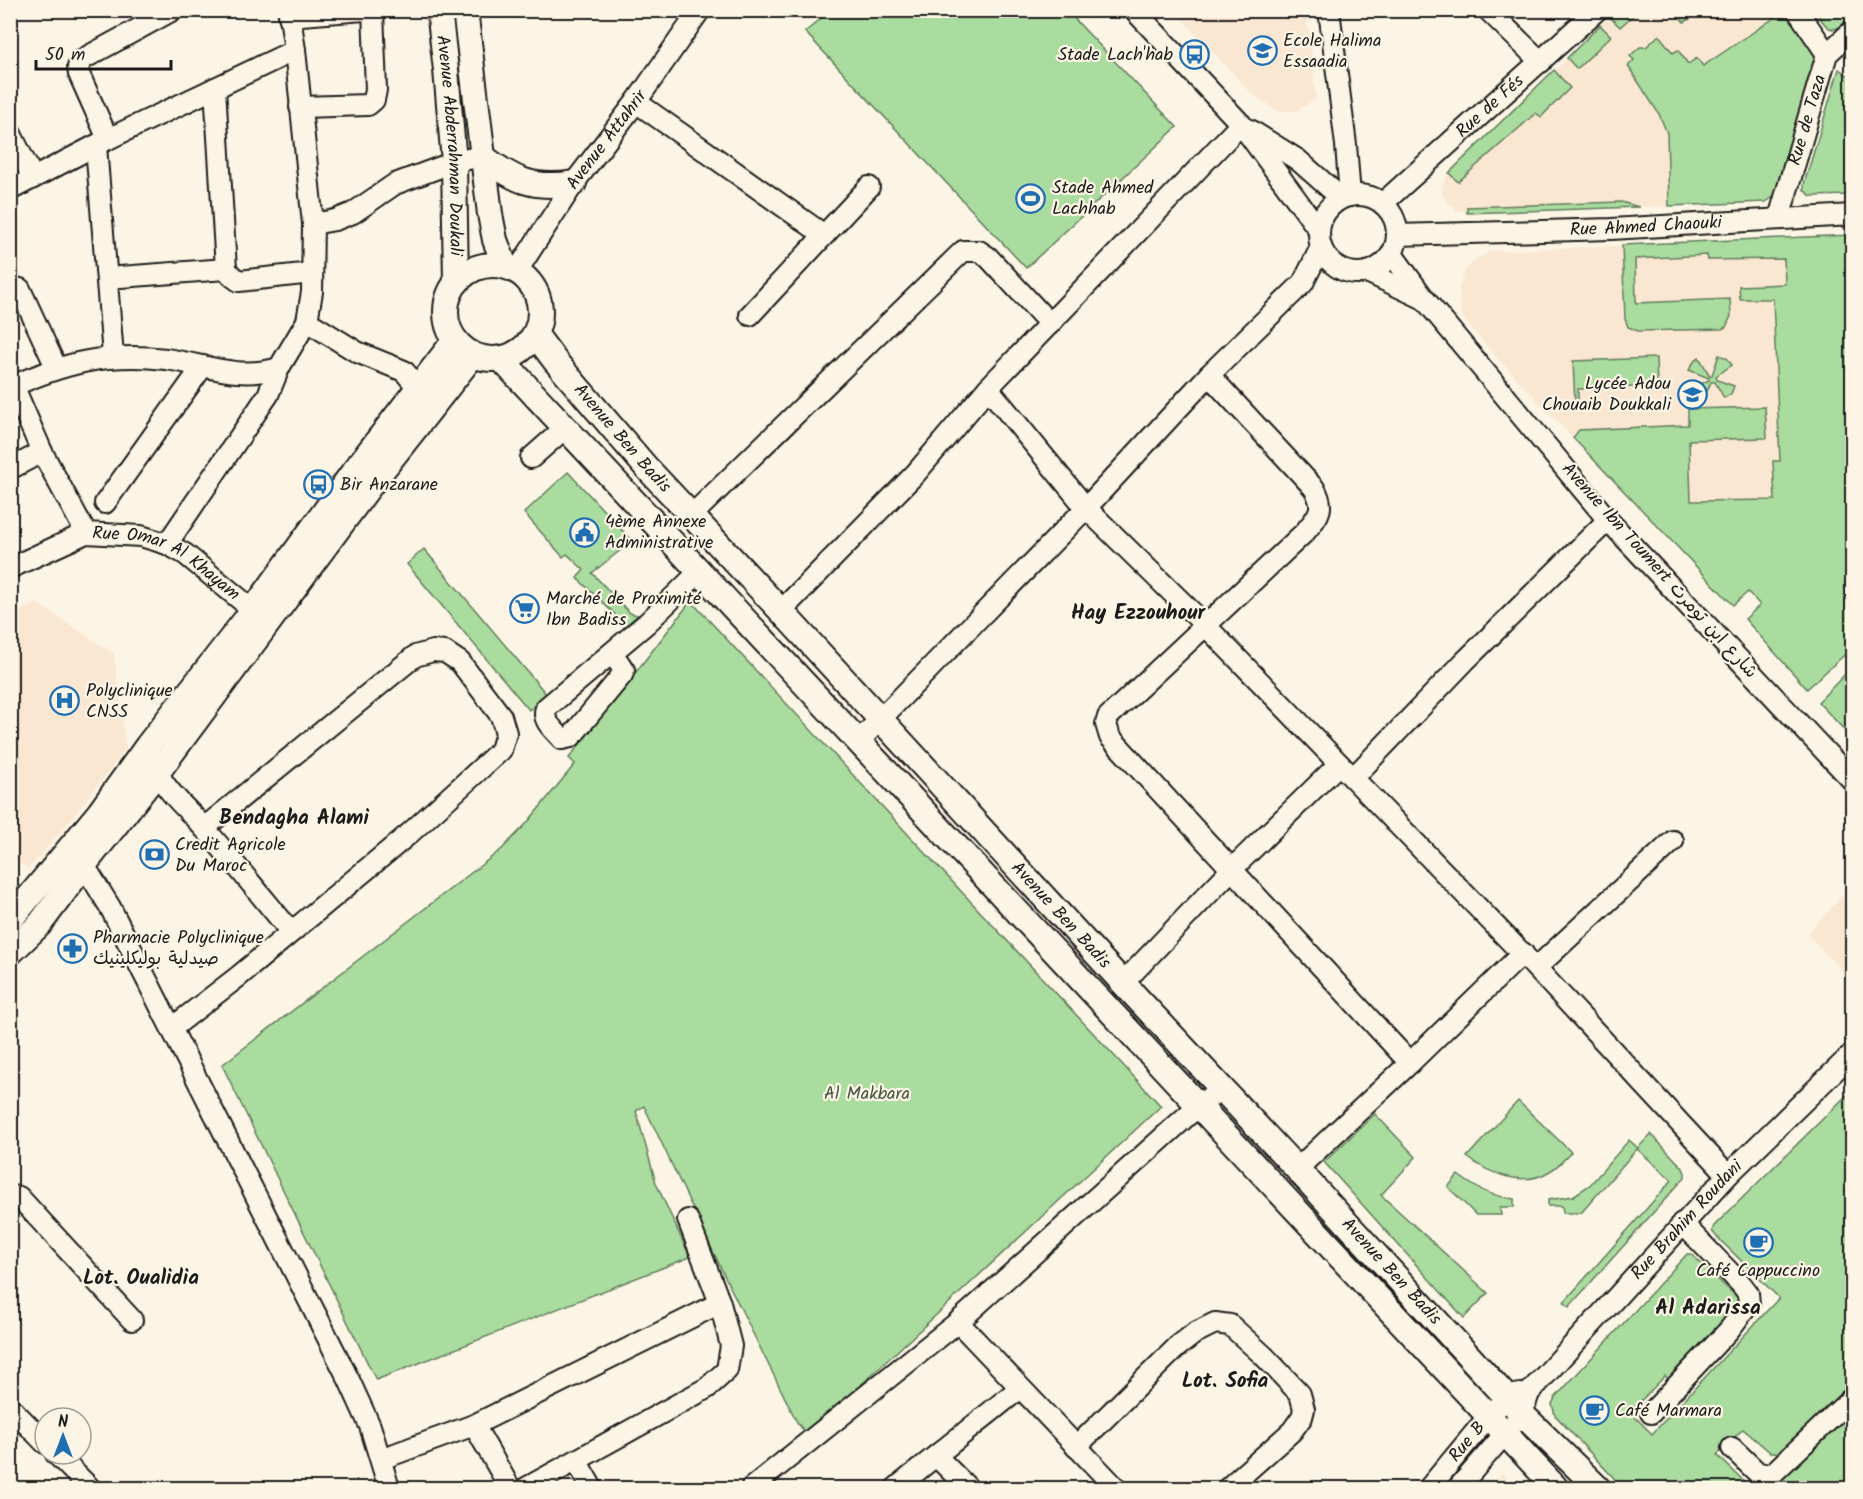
<svg xmlns="http://www.w3.org/2000/svg" width="1863" height="1499" font-family="Kalam,'Playpen Sans Arabic',sans-serif">
	<rect width="100%" height="100%" fill="#fcf5e5"/>
	<filter id="ink" filterUnits="userSpaceOnUse"><feTurbulence type="fractalNoise" baseFrequency=".0167" numOctaves="2"/><feDisplacementMap in="SourceGraphic" scale="12" xChannelSelector="R" yChannelSelector="G"/><feConvolveMatrix kernelMatrix="1 2 1 2 8 2 1 2 1" color-interpolation-filters="sRGB"/></filter>
	<g filter="url(#ink)">
		<g fill="#fae7d2">
			<polygon points="1790,10 1710,72 1665,60 1669,206 1469,213 1458,211 1445,200 1442,191 1444,181 1449,172 1616,11"/>
			<polygon points="1175,11 1307,11 1316,99 1296,111 1277,111 1250,92"/>
			<polygon points="1852,235 1852,505 1638,508 1490,350 1465,321 1460,311 1459,288 1465,270 1476,259 1492,251"/>
			<polygon points="37,603 114,654 126,749 62,831 28,869 11,857 10,616"/>
			<polygon points="1852,885 1852,982 1807,934"/>
			<polygon points="1502,1473 1516,1488 1491,1488"/>
		</g>
		<g fill="#a9dc9e" stroke="#627c5d" stroke-width="1.5">
			<polygon points="1616,10 1638,10 1638,11 1620,27 1609,16"/>
			<polygon points="830,11 1067,11 1177,127 1026,268 805,32"/>
			<polygon points="1685,11 1685,10 1705,11 1684,22 1679,16"/>
			<polygon points="1770,11 1790,11 1819,54 1776,195 1766,202 1669,206 1667,133 1659,114 1628,66 1634,60 1630,56 1640,47 1646,47 1659,35 1673,53 1678,50 1688,64 1697,58 1703,66 1774,18"/>
			<path d="M1815,11H1852V18C1831,35 1830,32 1815,11Z"/>
			<polygon points="1600,25 1611,36 1577,69 1567,58"/>
			<polygon points="1839,69 1852,78 1852,195 1811,196 1804,190 1804,184"/>
			<polygon points="1554,70 1570,88 1541,117 1536,113 1458,182 1449,173"/>
			<polygon points="1621,202 1639,207 1467,213 1467,207"/>
			<polygon points="1852,235 1852,648 1807,689 1745,619 1760,605 1748,592 1733,605 1573,438 1579,430 1688,425 1688,409 1765,407 1767,438 1689,440 1691,501 1775,500 1773,461 1780,461 1773,299 1740,299 1739,286 1785,284 1784,259 1708,260 1707,255 1635,259 1636,303 1730,299 1731,316 1726,327 1722,329 1638,331 1628,327 1625,319 1622,245"/>
			<polygon points="1719,355 1727,358 1732,365 1716,376 1717,380 1734,386 1731,394 1724,398 1715,382 1711,382 1703,401 1695,396 1691,389 1709,380 1709,378 1689,370 1693,363 1699,357 1710,376 1712,375"/>
			<polygon points="1656,358 1657,386 1578,389 1578,405 1575,405 1573,361"/>
			<polygon points="568,472 632,541 592,573 630,613 638,615 626,625 577,578 584,570 567,554 563,557 524,513"/>
			<polygon points="424,549 547,695 529,710 407,564"/>
			<polygon points="691,601 1161,1106 807,1435 797,1422 729,1285 644,1106 636,1111 656,1183 690,1257 376,1380 222,1065 502,849 527,823 575,764 569,758"/>
			<polygon points="1852,667 1852,738 1818,702"/>
			<polygon points="1852,1090 1852,1389 1784,1453 1770,1452 1743,1429 1717,1455 1751,1488 1623,1488 1555,1415 1552,1404 1555,1398 1687,1254 1691,1254 1741,1301 1673,1383 1665,1376 1630,1412 1652,1434 1779,1298 1715,1235 1712,1231 1714,1226"/>
			<path d="M1518,1101L1571,1152C1565,1159 1559,1166 1550,1171C1524,1188 1489,1174 1467,1157Z"/>
			<polygon points="1375,1114 1416,1157 1381,1195 1488,1293 1464,1318 1324,1162"/>
			<polygon points="1651,1134 1683,1168 1685,1173 1685,1177 1569,1307 1564,1302 1672,1180 1637,1149 1581,1213 1563,1213 1562,1206 1548,1206 1548,1200 1573,1196 1590,1185 1629,1140 1638,1148"/>
			<path d="M1458,1175C1478,1190 1489,1195 1514,1199V1207H1500L1501,1215H1476L1448,1187Z"/>
			<polygon points="1852,1413 1852,1488 1773,1488"/>
		</g>
		<g fill="none" stroke-linecap="round" stroke-linejoin="round">
			<defs>
				<g id="minor">
					<polyline points="1134,10 1241,124 1319,230"/>
					<polyline points="1329,10 1346,145 1350,196"/>
					<polyline points="1488,10 1541,62"/>
					<polyline points="1797,10 1827,54"/>
					<polyline points="289,16 364,10"/>
					<polyline points="215,88 226,269 232,276 239,281 312,273"/>
					<polyline points="636,102 824,235"/>
					<polyline points="300,107 368,105 374,100 376,90 373,10"/>
					<polyline points="1250,130 1298,160 1341,198"/>
					<polyline points="10,132 33,178"/>
					<polyline points="108,139 79,74 78,67 83,59 173,10"/>
					<polyline points="96,146 113,356"/>
					<polyline points="10,190 108,139 295,50"/>
					<circle cx="1358" cy="234" r="39"/>
					<path id="s1" d="M1383,203L1597,10"/>
					<path id="s2" d="M1779,218L1827,54L1852,31"/>
					<polyline points="313,224 335,220 353,213 395,184 454,162 482,156"/>
					<path id="s3" d="M1397,235L1611,229L1852,215"/>
					<polyline points="1392,254 1426,301 1608,520 1852,780"/>
					<path id="s4" d="M517,271L574,183L636,102L700,10"/>
					<polyline points="1367,272 1424,299"/>
					<polyline points="107,278 226,269"/>
					<polyline points="10,286 20,289 56,367"/>
					<polyline points="750,315 869,187"/>
					<polyline points="307,321 357,352 404,371 419,389"/>
					<path d="M1209,375L1314,488C1326,508 1319,515 1305,532L1108,717L1106,724L1110,737L1410,1063L1523,953"/>
					<polyline points="13,385 42,452 86,533"/>
					<path d="M10,387C65,363 106,352 166,359C207,365 237,380 279,368L307,321L312,292L313,224L295,50L289,10"/>
					<polyline points="988,388 1086,508 1206,626 1353,778"/>
					<polyline points="531,458 565,428"/>
					<polyline points="10,469 42,452"/>
					<polyline points="105,503 203,366"/>
					<polyline points="691,516 963,251 979,251 988,257 1050,324"/>
					<polyline points="1608,520 1465,661 1353,778 1536,968 1728,1175"/>
					<polyline points="167,544 268,395 279,368"/>
					<path id="s5" d="M10,568L86,533L141,536L167,544L185,554L264,619"/>
					<polyline points="781,611 916,473 988,388 1241,124"/>
					<path d="M612,653L624,670L622,675L571,737L562,739C555,730 541,721 546,708L647,623L699,572"/>
					<polyline points="858,742 1086,508 1209,375 1303,283 1321,247"/>
					<path d="M152,760C162,789 185,806 205,829C234,862 262,897 291,932"/>
					<polyline points="75,857 84,865 110,907 349,1380 370,1426 389,1488"/>
					<polyline points="1536,968 1673,841"/>
					<polyline points="1123,983 1232,869 1339,764"/>
					<polyline points="172,1028 239,976 410,833 501,750 506,733 501,716 460,662 445,652 433,651 415,656 204,828"/>
					<polyline points="1297,1169 1410,1063"/>
					<polyline points="10,1196 19,1197 132,1320"/>
					<polyline points="958,1322 1116,1488"/>
					<polyline points="10,1407 45,1443"/>
					<polyline points="1651,1413 1729,1330 1749,1304 1748,1293 1741,1284 1682,1223"/>
					<polyline points="474,1425 510,1488"/>
					<polyline points="1076,1447 1177,1347 1195,1333 1215,1323 1230,1325 1264,1356 1300,1394 1304,1409 1302,1417 1292,1431 1228,1488"/>
					<polyline points="1732,1448 1758,1473 1771,1475 1852,1398"/>
					<polyline points="56,1454 90,1488"/>
					<polyline points="936,1456 968,1488"/>
					<polyline points="381,1459 474,1425 720,1303"/>
					<polyline points="577,1462 592,1488"/>
					<polyline points="526,1488 707,1388 727,1370 731,1346 720,1303 688,1220"/>
					<polyline points="751,1488 958,1322 1198,1106 1221,1089"/>
					<polyline points="896,1488 1020,1388"/>
					<path id="s6" d="M1429,1488L1488,1417L1508,1396L1521,1394"/>
					<path id="s7" d="M1458,1488L1522,1414L1529,1393L1728,1175L1852,1054"/>
				</g>
				<g id="major">
					<path id="s8" d="M439,10L446,70L454,162L456,282"/>
					<polyline points="465,10 490,214 495,240 505,266"/>
					<path d="M482,156C513,180 534,190 574,183"/>
					<circle cx="493" cy="312" r="47"/>
					<path id="s9" d="M535,334L556,362L646,467L781,611L1123,983L1297,1169L1522,1414L1598,1488"/>
					<polyline points="501,359 1556,1488"/>
					<polyline points="10,920 99,813 148,745 254,609 354,471 455,340"/>
					<polyline points="10,953 39,925 84,865 157,773 369,487 473,355"/>
				</g>
			</defs>
			<use href="#minor" stroke="#1c1c1c" stroke-width="24"/>
			<use href="#major" stroke="#1c1c1c" stroke-width="28"/>
			<use href="#minor" stroke="#fcf5e5" stroke-width="20"/>
			<use href="#major" stroke="#fcf5e5" stroke-width="24"/>
		</g>
	</g>
	<defs>
		<symbol id="school-ring" viewBox="-11 -11 22 22"><circle r="9.5" fill="#fcf5e5" stroke="#1f6fb2" stroke-width="1.5"/><path d="M0-5L7-2L0 1L-7-2ZM-4 1L0 2.5L4 1V4Q0 6-4 4Z" fill="#1f6fb2"/></symbol>
		<symbol id="bus-ring" viewBox="-11 -11 22 22"><circle r="9.5" fill="#fcf5e5" stroke="#1f6fb2" stroke-width="1.5"/><path d="M-5-6H5V4H4V6H2V4H-2V6H-4V4H-5ZM-3.5-4V0h7V-4ZM-3.5 1.2v1.5H-2V1.2ZM2 1.2v1.5H3.5V1.2Z" fill="#1f6fb2"/></symbol>
		<symbol id="stadium-ring" viewBox="-11 -11 22 22"><circle r="9.5" fill="#fcf5e5" stroke="#1f6fb2" stroke-width="1.5"/><path d="M0-5a6.5 5 0 1 0 0 10a6.5 5 0 1 0 0-10ZM-3.5-1.8h7v3.6h-7Z" fill="#1f6fb2"/></symbol>
		<symbol id="civic-ring" viewBox="-11 -11 22 22"><circle r="9.5" fill="#fcf5e5" stroke="#1f6fb2" stroke-width="1.5"/><path d="M-.6-6.5H3V-4.5H.6V-3L4-1V1h2V6H-6V1h2V-1L-.6-3ZM-1.2 2.5V6h2.4V2.5Z" fill="#1f6fb2"/></symbol>
		<symbol id="supermarket-ring" viewBox="-11 -11 22 22"><circle r="9.5" fill="#fcf5e5" stroke="#1f6fb2" stroke-width="1.5"/><path d="M-6-5.5h2.5l.6 2H6L4.5 2H-2.5L-4.4-4H-6ZM-1.5 3.2a1.3 1.3 0 1 0 .1 0ZM3 3.2a1.3 1.3 0 1 0 .1 0Z" fill="#1f6fb2"/></symbol>
		<symbol id="hospital-ring" viewBox="-11 -11 22 22"><circle r="9.5" fill="#fcf5e5" stroke="#1f6fb2" stroke-width="1.5"/><path d="M-5-5h3v3.5h4V-5h3V5h-3V1.5h-4V5h-3Z" fill="#1f6fb2"/></symbol>
		<symbol id="bank-ring" viewBox="-11 -11 22 22"><circle r="9.5" fill="#fcf5e5" stroke="#1f6fb2" stroke-width="1.5"/><path d="M-6-4H6V4H-6ZM0-2.3a2.3 2.3 0 1 0 0 4.6a2.3 2.3 0 1 0 0-4.6Z" fill="#1f6fb2"/></symbol>
		<symbol id="pharmacy-ring" viewBox="-11 -11 22 22"><circle r="9.5" fill="#fcf5e5" stroke="#1f6fb2" stroke-width="1.5"/><path d="M-2-6h4v4h4v4h-4v4h-4v-4h-4v-4h4Z" fill="#1f6fb2"/></symbol>
		<symbol id="cafe-ring" viewBox="-11 -11 22 22"><circle r="9.5" fill="#fcf5e5" stroke="#1f6fb2" stroke-width="1.5"/><path d="M-5.5-4.5H6V0H3Q3 3.5 0 3.5H-2.5Q-5.5 3.5-5.5 0ZM3-3.2v2h1.7v-2ZM-6 4.5H4V6H-6Z" fill="#1f6fb2"/></symbol>
	</defs>
	<g fill-rule="evenodd">
		<use href="#school-ring" x="1246" y="34" width="33" height="33"/>
		<use href="#bus-ring" x="1178" y="38" width="33" height="33"/>
		<use href="#stadium-ring" x="1014" y="182" width="33" height="33"/>
		<use href="#school-ring" x="1676" y="378" width="33" height="33"/>
		<use href="#bus-ring" x="302" y="468" width="33" height="33"/>
		<use href="#civic-ring" x="568" y="516" width="33" height="33"/>
		<use href="#supermarket-ring" x="508" y="592" width="33" height="33"/>
		<use href="#hospital-ring" x="48" y="684" width="33" height="33"/>
		<use href="#bank-ring" x="138" y="838" width="33" height="33"/>
		<use href="#pharmacy-ring" x="56" y="932" width="33" height="33"/>
		<use href="#cafe-ring" x="1742" y="1226" width="33" height="33"/>
		<use href="#cafe-ring" x="1578" y="1394" width="33" height="33"/>
	</g>
	<g text-anchor="middle" dominant-baseline="central" stroke-width="4.5" stroke-linejoin="round" paint-order="stroke">
		<g font-size="18" fill="#1c1c1c" stroke="#fcf5e5" text-anchor="start">
			<text x="1283" y="41">Ecole Halima<tspan x="1283" dy="21">Essaadia</tspan></text>
			<text x="1173" y="55" text-anchor="end">Stade Lach'hab</text>
			<text x="1052" y="188">Stade Ahmed<tspan x="1052" dy="21">Lachhab</tspan></text>
			<text x="1671" y="384" text-anchor="end">Lycée Adou<tspan x="1671" dy="21">Chouaib Doukkali</tspan></text>
			<text x="340" y="485">Bir Anzarane</text>
			<text x="605" y="522">4ème Annexe<tspan x="605" dy="21">Administrative</tspan></text>
			<text x="546" y="599">Marché de Proximité<tspan x="546" dy="21">Ibn Badiss</tspan></text>
			<text x="86" y="691">Polyclinique<tspan x="86" dy="21">CNSS</tspan></text>
			<text x="175" y="845">Credit Agricole<tspan x="175" dy="21">Du Maroc</tspan></text>
			<text x="93" y="938">Pharmacie Polyclinique<tspan x="93" dy="21">صيدلية بوليكلينيك</tspan></text>
			<text x="1758" y="1271" text-anchor="middle">Café Cappuccino</text>
			<text x="1615" y="1411">Café Marmara</text>
		</g>
		<g font-size="18" fill="#1c1c1c" stroke="#fcf5e5">
			<text stroke="none"><textPath href="#s1" startOffset="144">Rue de Fés</textPath></text>
			<text stroke="none"><textPath href="#s2" startOffset="102">Rue de Taza</textPath></text>
			<text stroke="none"><textPath href="#s4" startOffset="159">Avenue Attahrir</textPath></text>
			<text stroke="none"><textPath href="#s8" startOffset="136">Avenue Abderrahman Doukali</textPath></text>
			<text stroke="none"><textPath href="#s3" startOffset="249">Rue Ahmed Chaouki</textPath></text>
			<text stroke="none"><textPath href="#s9" startOffset="136">Avenue Ben Badis</textPath></text>
			<text stroke="none"><textPath href="#s5" startOffset="172">Rue Omar Al Khayam</textPath></text>
			<text transform="translate(1659 571) rotate(48)">Avenue Ibn Toumert شارع ابن تومرت</text>
			<text stroke="none"><textPath href="#s9" startOffset="784">Avenue Ben Badis</textPath></text>
			<text stroke="none"><textPath href="#s7" startOffset="354">Rue Brahim Roudani</textPath></text>
			<text stroke="none"><textPath href="#s9" startOffset="1270">Avenue Ben Badis</textPath></text>
			<text stroke="none"><textPath href="#s6" startOffset="60">Rue B</textPath></text>
		</g>
		<g font-size="18" fill="#465643" stroke="#fcf5e5">
			<text x="867" y="1094">Al Makbara</text>
		</g>
		<g font-size="21" font-weight="bold" fill="#1c1c1c" stroke="#fcf5e5">
			<text x="1138" y="613">Hay Ezzouhour</text>
			<text x="294" y="818">Bendagha Alami</text>
			<text x="141" y="1278">Lot. Oualidia</text>
			<text x="1708" y="1308">Al Adarissa</text>
			<text x="1225" y="1381">Lot. Sofia</text>
		</g>
	</g>
	<rect width="1863" height="1499" fill="none" stroke="#fcf5e5" stroke-width="36"/>
	<rect x="18" y="18" width="1827" height="1463" fill="none" stroke="#1c1c1c" stroke-width="2" filter="url(#ink)"/>
	<g transform="translate(63 1436)"><circle r="28" fill="#fcf5e5" stroke="#a29e95" stroke-width="1.5"/>
	<path d="M0-4.5L10 22L0 15L-10 22Z" fill="#1f6fb2"/>
	<text y="-9" font-size="16" font-weight="bold" text-anchor="middle" fill="#1c1c1c">N</text>
	</g>
	<path d="M36 60v9h135v-9" fill="none" stroke="#1c1c1c" stroke-width="3"/>
	<text x="45" y="60" font-size="18" fill="#1c1c1c" stroke="#fcf5e5" stroke-width="4.5" paint-order="stroke">50 m</text>
</svg>
